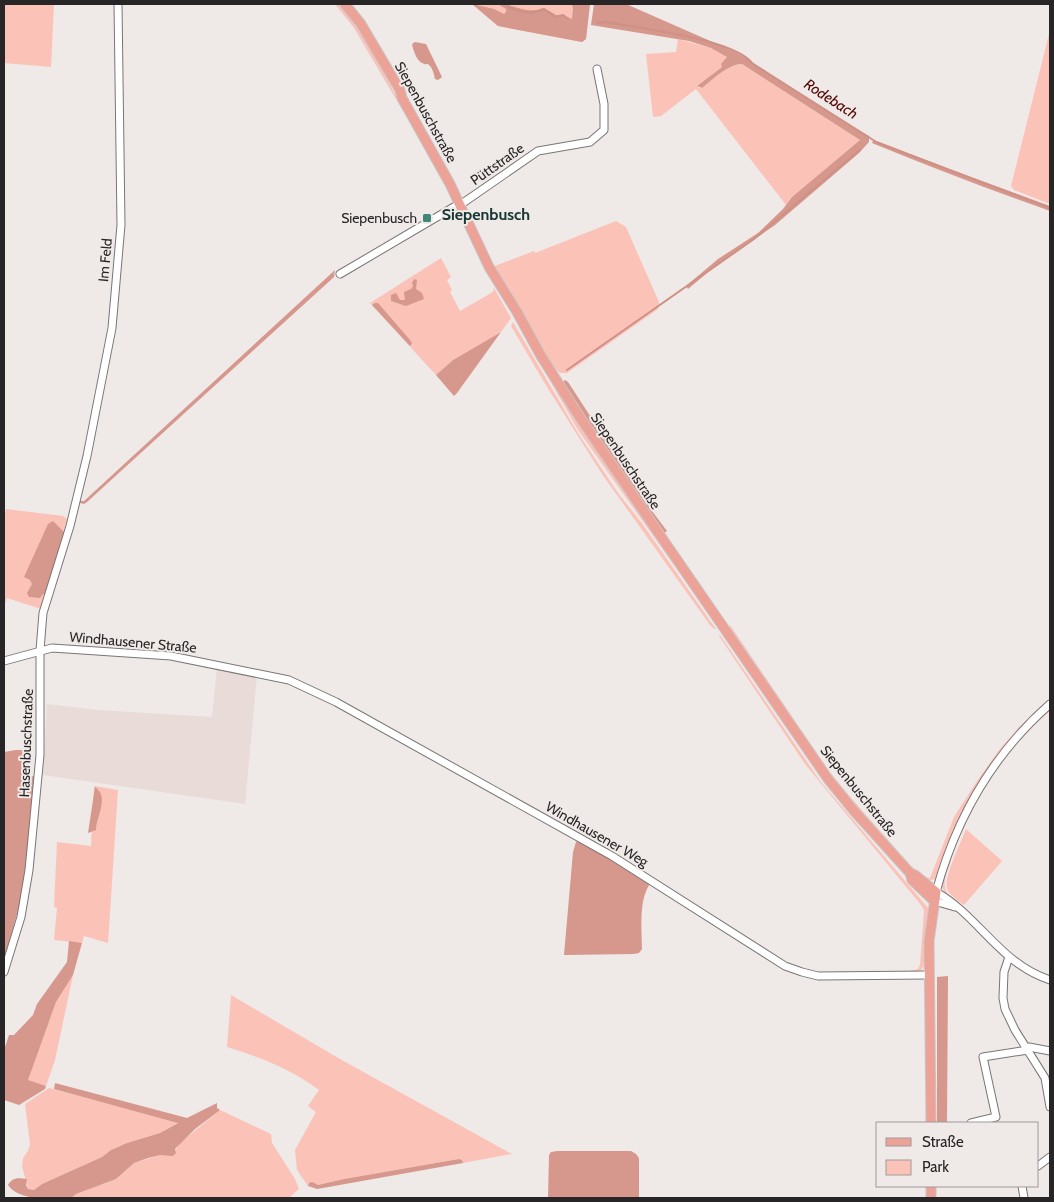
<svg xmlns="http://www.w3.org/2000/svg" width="1054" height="1202" font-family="Cabin,sans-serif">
	<rect width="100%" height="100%" fill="#efe9e8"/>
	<polygon fill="#e9dbd8" points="217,667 257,675 245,804 43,775 47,704 98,710 212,717"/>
	<g fill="#fbc2b8">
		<polygon points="4,4 54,4 51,67 4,63"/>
		<path d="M335,4H339C365,35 384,74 404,110L403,111L354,28Z"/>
		<polygon points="472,4 590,4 586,39 582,42 498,26"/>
		<polygon points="1050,30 1050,204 1014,190 1011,186"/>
		<path d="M678,39L711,48L728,57L724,61L722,67L697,86L699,88H702C712,80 730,63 742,64L860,140L792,197L786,205L696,89L661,116L653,117L646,54L676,52Z"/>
		<polygon points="616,221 626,227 659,302 658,309 567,373 560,373 554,368 492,267 534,251 535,253"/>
		<polygon points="441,258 451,277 447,280 452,290 450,292 460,311 493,292 494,288 511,318 501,332 453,360 436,375 370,303"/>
		<polygon points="516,321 518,321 719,626 718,627 578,430"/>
		<polygon points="513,322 578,433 618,493 641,522 716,629 714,629 710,625 602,474 547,387 511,326"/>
		<polygon points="6,509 63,516 67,519 41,609 7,598 4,607 4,518"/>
		<path d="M730,625L829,771L852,799L911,866L925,877L930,878L954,817L977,781L999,750L1019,727L1050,698V700C994,751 957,806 935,879L927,881L905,863L833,780L729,629Z"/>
		<path d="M720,635L821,782L929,909L924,965C923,971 915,974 909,971L918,969L920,965L924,910L921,905L805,764L719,636Z"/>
		<path d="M1050,708V711C1005,749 969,804 951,860C948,871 941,883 947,893L946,895L942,887C955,817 1000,756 1050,708Z"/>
		<polygon points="94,786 118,790 108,943 84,936 82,943 54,940 57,908 54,907 57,842 91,846"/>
		<path d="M966,829L1002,861L964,905C959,901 949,895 947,889C943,878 962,840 966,829Z"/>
		<polygon points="73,975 55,1060 46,1086 27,1081 56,1002"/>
		<path d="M231,995L340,1059L512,1154L463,1163L462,1160L459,1159L344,1179L318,1185L309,1183L308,1186L297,1170L295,1150L316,1112L308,1106L319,1090C291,1069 260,1057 227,1047Z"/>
		<polygon points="49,1088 179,1122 160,1133 127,1143 111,1150 102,1157 42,1184 34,1190 28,1189 22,1166 23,1158 28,1151 30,1144 25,1104"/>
		<polygon points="220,1110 271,1134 272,1143 295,1179 299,1189 289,1198 71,1198 76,1194 116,1179 134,1163 160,1155 173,1155 180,1143"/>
	</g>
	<g fill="#d6978c">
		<path d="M472,4L494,9L504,14L506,12V9L498,4C515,4 527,15 544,8L556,15H563L572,19L573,9L572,4H590L586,39L582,42L498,26Z"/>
		<path d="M594,4H626L733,51L746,58L849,125L869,136V142L859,153L775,225L713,268L688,289L686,286L718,259L758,233L783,209L792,197L860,140L742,64C730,63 712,80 702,88L697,86L722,67L721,64L727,57L711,48L689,41L591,25Z"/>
		<path d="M415,42L426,44L442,77L438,80L435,79C434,75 433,69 430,66C426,62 428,66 422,63C417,61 413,50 412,44Z"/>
		<path d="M873,141H877L952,170L1050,206V211C990,190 931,167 872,143Z"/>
		<polygon points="335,270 334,277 87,502 84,504 80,503 80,501 84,501"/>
		<polygon points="414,279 417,280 416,289 422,293 424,299 406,306 391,301 391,295 396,293 400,300 405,300 404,292 411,289 413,286 412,283"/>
		<polygon points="375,303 378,303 410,340 412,343 410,346 372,305"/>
		<polygon points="501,332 457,393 454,396 436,375 453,360"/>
		<polygon points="565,380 568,382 652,511 667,531 663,534 562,382"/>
		<polygon points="53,521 65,533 46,595 43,594 40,598 29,597 27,593 32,584 30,580 24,577 48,524"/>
		<polygon points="16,750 31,750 29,777 34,776 24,889 4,960 4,752"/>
		<path d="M95,787C110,797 96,817 96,830L88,833Z"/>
		<path d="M580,840L651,882C638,900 642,928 642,949L639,953L634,954L564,955L573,852L576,842Z"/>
		<polygon points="69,941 82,943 73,975 56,1002 28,1080 46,1086 45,1089 19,1105 4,1100 4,1050 9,1035 14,1035 33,1015 37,1004 67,962"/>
		<polygon points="948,976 947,1123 937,1123 937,977"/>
		<path d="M55,1083L187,1118L217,1103V1108L220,1110L195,1129L175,1149L176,1153L173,1156L160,1155L148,1158L134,1163L116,1179L76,1194L71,1198C51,1198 20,1202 8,1185C13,1177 18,1178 27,1179L26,1185L28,1189L34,1190L42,1184L102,1157L111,1150L127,1143L160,1133L178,1123L54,1089Z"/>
		<polygon points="557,1151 631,1151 636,1154 639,1158 639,1198 548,1198 549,1155 551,1152"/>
		<polygon points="459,1159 462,1160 463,1163 317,1189 308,1186 309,1183 312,1182 318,1185 344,1179"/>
	</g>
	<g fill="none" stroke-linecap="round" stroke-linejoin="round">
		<g stroke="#cf9085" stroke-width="2">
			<path d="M507,4L510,8C522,12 532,15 544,9L555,17L563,15L567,18"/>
			<path d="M597,23L607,22C639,29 734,38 753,64L878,143L1050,208"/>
			<polyline points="567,370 754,239 860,150"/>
		</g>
		<defs>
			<g id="minor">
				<polyline points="460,205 538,151 590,142 604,130 604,104 597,69"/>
				<polyline points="340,274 459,204"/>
				<polyline points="4,661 52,648 171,656 289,680 336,702 612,856 785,966 802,972 818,976 929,975"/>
				<path d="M1050,704C992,755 956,818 936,892C979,916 1000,964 1050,980"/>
				<polyline points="934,901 955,907"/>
				<polyline points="1009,957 1004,972 1003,998 1005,1009 1015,1030 1045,1078 1050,1107"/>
				<polyline points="4,972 21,917 29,870 40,755 40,650 43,613 70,526 87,456 112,328 121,225 118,4"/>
				<polyline points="1026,1048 1029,1047 1050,1051"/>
				<polyline points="971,1123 996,1117 983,1057 1028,1050"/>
				<polyline points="1038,1166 1050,1157"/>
				<polyline points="1022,1186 1024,1198"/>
			</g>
			<g id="major">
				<polyline points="345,4 361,24 400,90 402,98 450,184 489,267 517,312 541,356 581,419 662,538 828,779 854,811 910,873 912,880 934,901"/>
				<polyline points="910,873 915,875 936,892 929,941 931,1123"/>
				<polyline points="931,1198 931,1186"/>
			</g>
		</defs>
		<use href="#minor" stroke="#7a7675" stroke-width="9"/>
		<use href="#major" stroke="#c7c6c6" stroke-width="11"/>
		<use href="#minor" stroke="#fff" stroke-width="7"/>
		<use href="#major" stroke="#eca297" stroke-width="9"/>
	</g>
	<rect fill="#42867a" stroke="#efe9e8" stroke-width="2" x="422" y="213" width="10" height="10" rx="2.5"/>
	<g text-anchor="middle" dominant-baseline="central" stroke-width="4" stroke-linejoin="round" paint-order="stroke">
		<g font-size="14" fill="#272525" stroke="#efe9e8">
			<text transform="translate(426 112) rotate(61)">Siepenbuschstraße</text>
			<text transform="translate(497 164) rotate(-35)">Püttstraße</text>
			<text transform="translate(105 260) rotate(-85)">Im Feld</text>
			<text transform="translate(626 461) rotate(56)">Siepenbuschstraße</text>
			<text transform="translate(133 642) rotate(5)">Windhausener Straße</text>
			<text transform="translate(26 743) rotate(-88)">Hasenbuschstraße</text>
			<text transform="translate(859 791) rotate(51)">Siepenbuschstraße</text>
			<text transform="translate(597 834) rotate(30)">Windhausener Weg</text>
		</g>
		<g font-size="14" fill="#272525" stroke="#efe9e8" text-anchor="end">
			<text x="417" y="218">Siepenbusch</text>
		</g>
		<g font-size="15" font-style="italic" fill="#530601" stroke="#efe9e8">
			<text transform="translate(831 99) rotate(33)">Rodebach</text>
		</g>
		<g font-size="16" font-weight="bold" fill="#173832" stroke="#efe9e8">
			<text x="486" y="214">Siepenbusch</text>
		</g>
	</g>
	<rect width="1054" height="1202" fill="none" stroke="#272525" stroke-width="10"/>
	<rect x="876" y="1122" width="162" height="65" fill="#efe9e8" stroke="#9f9b9a"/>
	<rect x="886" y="1138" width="25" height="8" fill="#eca297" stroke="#9f9b9a"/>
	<text x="922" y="1147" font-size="15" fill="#272525">Straße</text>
	<rect x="886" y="1160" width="25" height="15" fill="#fbc2b8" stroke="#9f9b9a"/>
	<text x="922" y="1172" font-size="15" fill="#272525">Park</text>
</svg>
